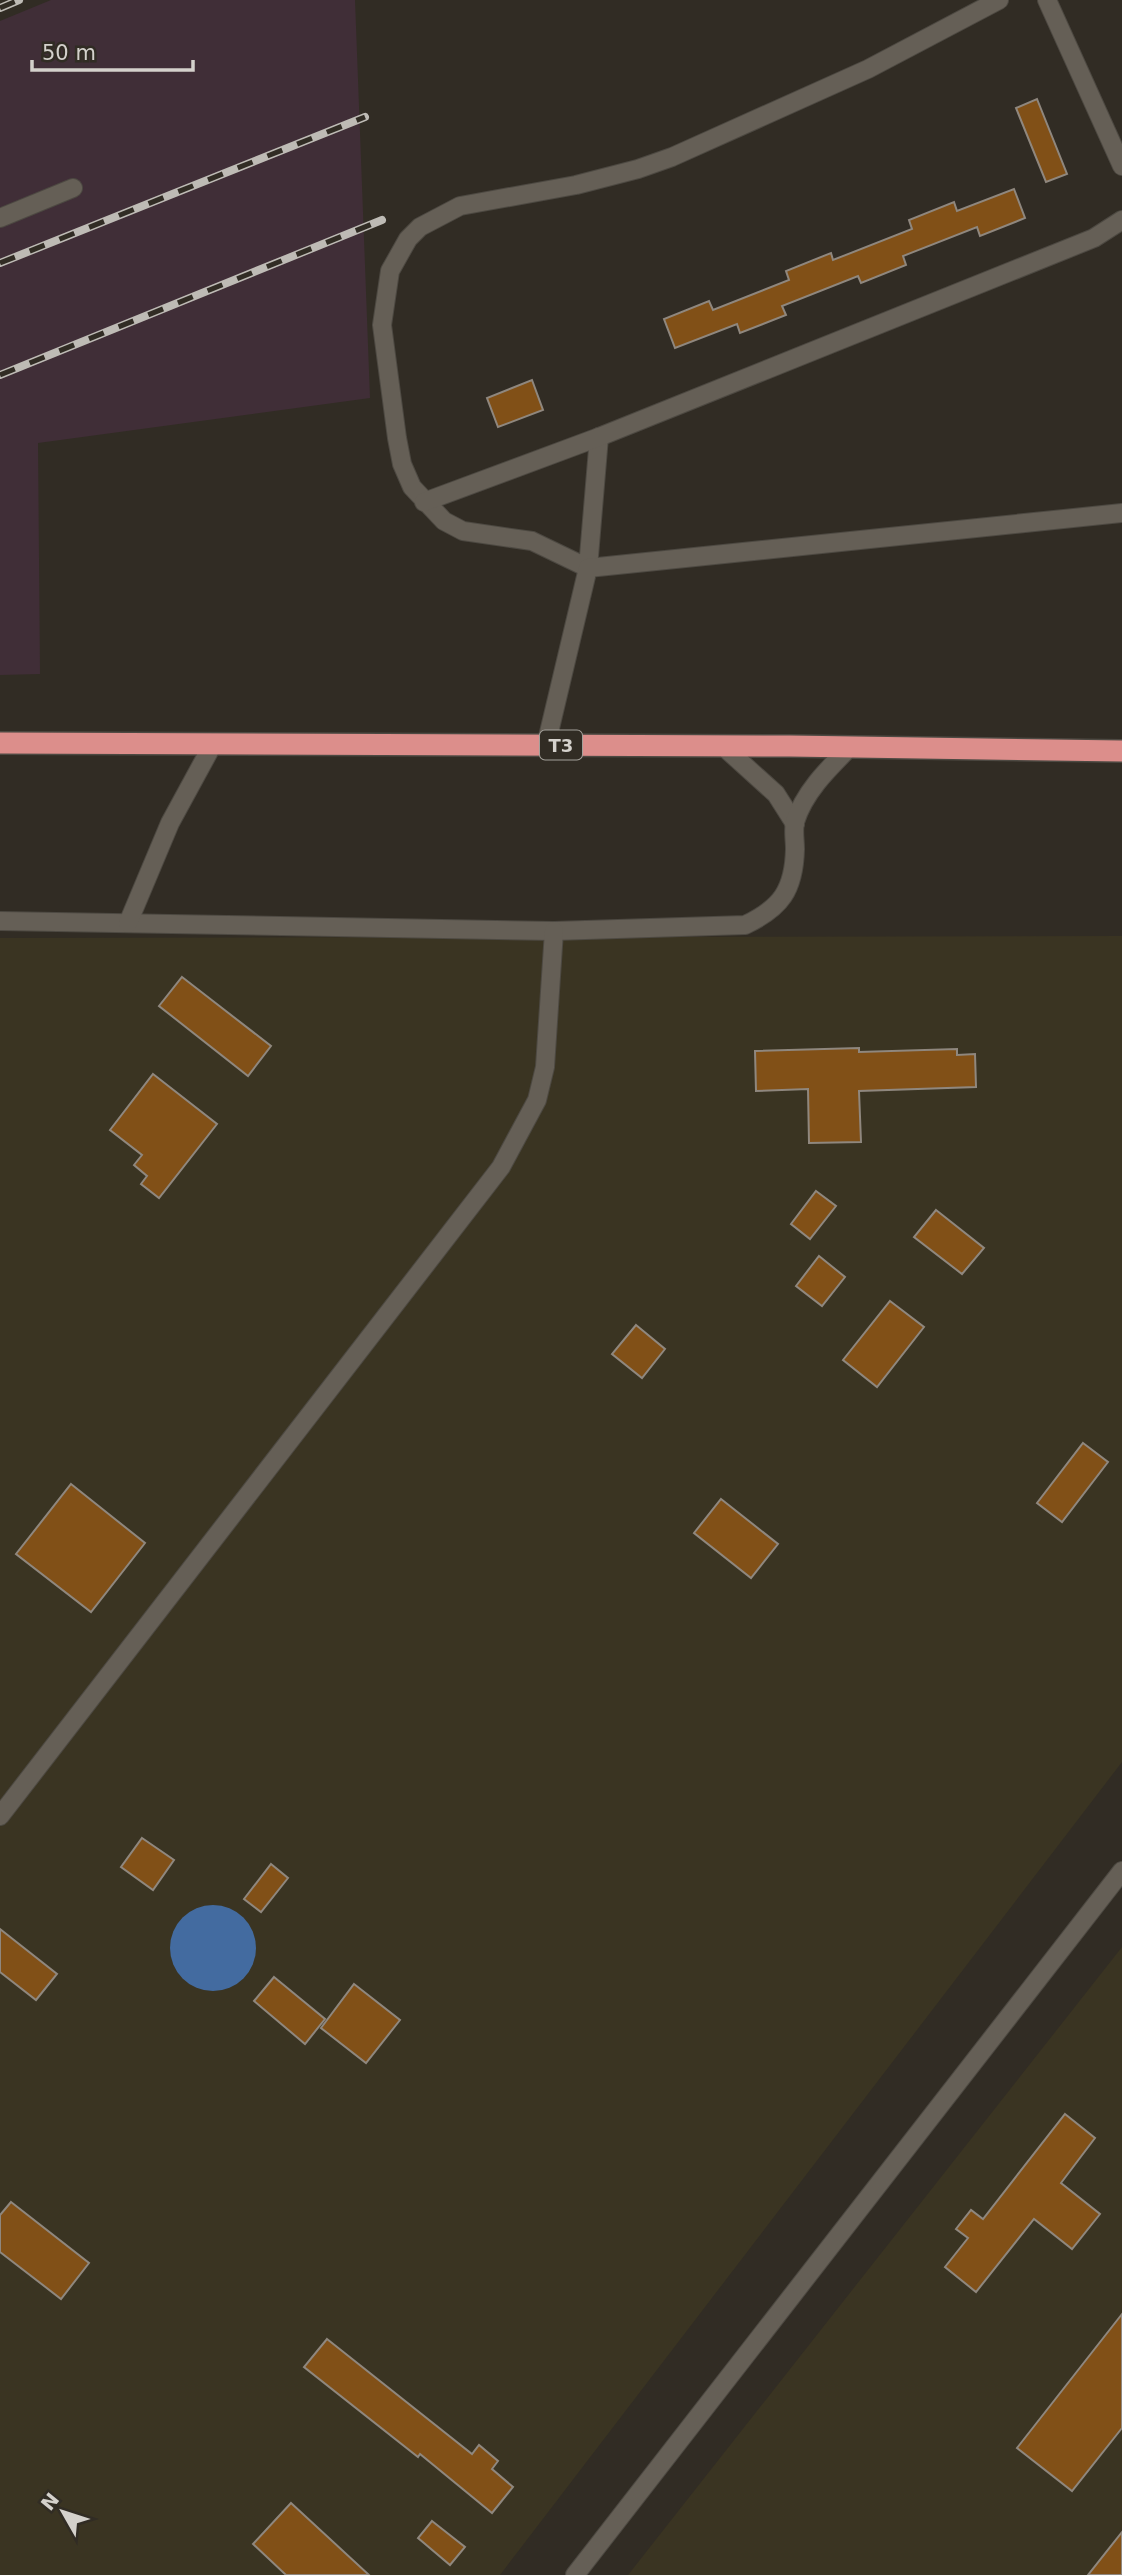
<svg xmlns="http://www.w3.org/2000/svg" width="1122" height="2575" font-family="'DejaVu Sans',sans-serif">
	<rect width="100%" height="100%" fill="#312c24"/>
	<polygon fill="#402e37" points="51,0 355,0 370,398 38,443 40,674 0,675 0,21"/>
	<g fill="#3a3422">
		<polygon points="1122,936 1122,1762 500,2575 0,2575 0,938"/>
		<polygon points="1122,1947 1122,2575 628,2575"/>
	</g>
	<circle fill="#436ba0" cx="213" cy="1948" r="43"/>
	<g fill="#815017" stroke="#8f877e" stroke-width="2">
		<polygon points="1037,99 1067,174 1046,182 1016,108"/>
		<polygon points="1014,189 1025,218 980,236 977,227 903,256 906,265 861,283 858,276 782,306 786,315 740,333 737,324 675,348 664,319 709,301 713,310 789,280 786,271 831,253 833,260 912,229 909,220 954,202 957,211"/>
		<polygon points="532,380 543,410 498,427 487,398"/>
		<polygon points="182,977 271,1046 248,1076 159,1006"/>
		<polygon points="859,1048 859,1052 957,1049 957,1055 975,1054 976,1087 859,1091 861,1142 809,1143 808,1089 756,1091 755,1051"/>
		<polygon points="153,1074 217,1124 159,1198 141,1184 147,1176 134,1165 142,1155 110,1130"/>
		<polygon points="816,1191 836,1206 810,1239 791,1224"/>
		<polygon points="936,1210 984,1248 962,1274 914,1237"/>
		<polygon points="819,1256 845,1277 822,1306 796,1286"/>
		<polygon points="890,1301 924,1327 877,1387 843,1360"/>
		<polygon points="636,1325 665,1349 642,1378 612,1354"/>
		<polygon points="1083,1443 1108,1462 1062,1522 1037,1503"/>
		<polygon points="71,1484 145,1543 91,1612 16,1554"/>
		<polygon points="721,1499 778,1544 751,1578 694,1533"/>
		<polygon points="142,1838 174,1860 153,1890 121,1867"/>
		<polygon points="271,1864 288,1878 261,1912 244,1899"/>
		<polygon points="0,1929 57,1974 36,2000 0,1972"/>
		<polygon points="274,1977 325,2019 305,2044 254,2001"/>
		<polygon points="354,1984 400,2020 366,2063 321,2028"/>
		<polygon points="1065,2114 1095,2138 1061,2183 1100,2214 1072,2249 1034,2219 976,2292 945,2267 968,2238 956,2229 971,2210 983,2219"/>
		<polygon points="11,2202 89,2263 61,2299 0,2252 0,2215"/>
		<polygon points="1122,2314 1122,2428 1072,2491 1017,2448"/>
		<polygon points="327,2339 472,2454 479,2445 498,2461 492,2469 513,2487 492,2513 420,2454 418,2457 304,2367"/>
		<polygon points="291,2503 369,2575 286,2575 253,2544"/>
		<polygon points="432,2521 465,2547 450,2565 418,2538"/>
		<polygon points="1122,2532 1122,2575 1088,2575"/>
	</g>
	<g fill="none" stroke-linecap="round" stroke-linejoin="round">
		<defs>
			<g id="minor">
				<polyline points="1047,0 1122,166"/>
				<polyline points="0,218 73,188"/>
				<polyline points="599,437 588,568 532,541 463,531 444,521 412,487 402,464 397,438 382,325 390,271 408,239 420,227 460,206 576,185 638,169 672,157 868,69 999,0"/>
				<polyline points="424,502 599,437 1094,238 1122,220"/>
				<polyline points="546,745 588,568 1122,513"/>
				<polyline points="724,747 776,794 795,824"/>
				<path d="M0,921L554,931L745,925C781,908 794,890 795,849C795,840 793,830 795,822C804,792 829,768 850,747"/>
				<polyline points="128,923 170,823 213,744"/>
				<polyline points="0,1816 501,1167 537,1100 545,1067 554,931"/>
				<polyline points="575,2575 1122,1871"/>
			</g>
			<polyline id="highway" points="0,743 790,746 1122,751"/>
		</defs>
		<use href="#minor" stroke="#4d4942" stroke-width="20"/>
		<use href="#highway" stroke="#4d4942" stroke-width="24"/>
		<use href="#minor" stroke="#655f56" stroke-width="18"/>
		<use href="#highway" stroke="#dc8e8b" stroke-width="21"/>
		<defs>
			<g id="rail">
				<polyline points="0,8 19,0"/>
				<polyline points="0,263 365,117"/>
				<polyline points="0,375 382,220"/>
			</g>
		</defs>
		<use href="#rail" stroke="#bebbb5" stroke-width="8"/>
		<use href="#rail" stroke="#312c24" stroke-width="5" stroke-dasharray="16" stroke-linecap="butt"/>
	</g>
	<g text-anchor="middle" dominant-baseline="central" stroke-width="5" stroke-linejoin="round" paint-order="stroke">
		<rect fill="#312c24" stroke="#a3a09a" stroke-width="2" x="540" y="730.5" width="42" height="29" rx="5"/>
		<g font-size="18" font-weight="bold" fill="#d4d1cc">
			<text x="561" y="745">T3</text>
		</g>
	</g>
	<g transform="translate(63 2512) rotate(309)" stroke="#312c24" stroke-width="5" paint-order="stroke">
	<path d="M0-5L12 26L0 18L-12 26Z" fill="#d4d1cc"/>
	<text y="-10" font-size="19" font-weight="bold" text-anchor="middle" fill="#d4d1cc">N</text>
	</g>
	<path d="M32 60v10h161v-10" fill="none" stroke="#d4d1cc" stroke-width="3.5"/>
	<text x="42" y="60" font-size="21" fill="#d4d1cc" stroke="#312c24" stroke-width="5" paint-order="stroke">50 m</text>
</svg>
